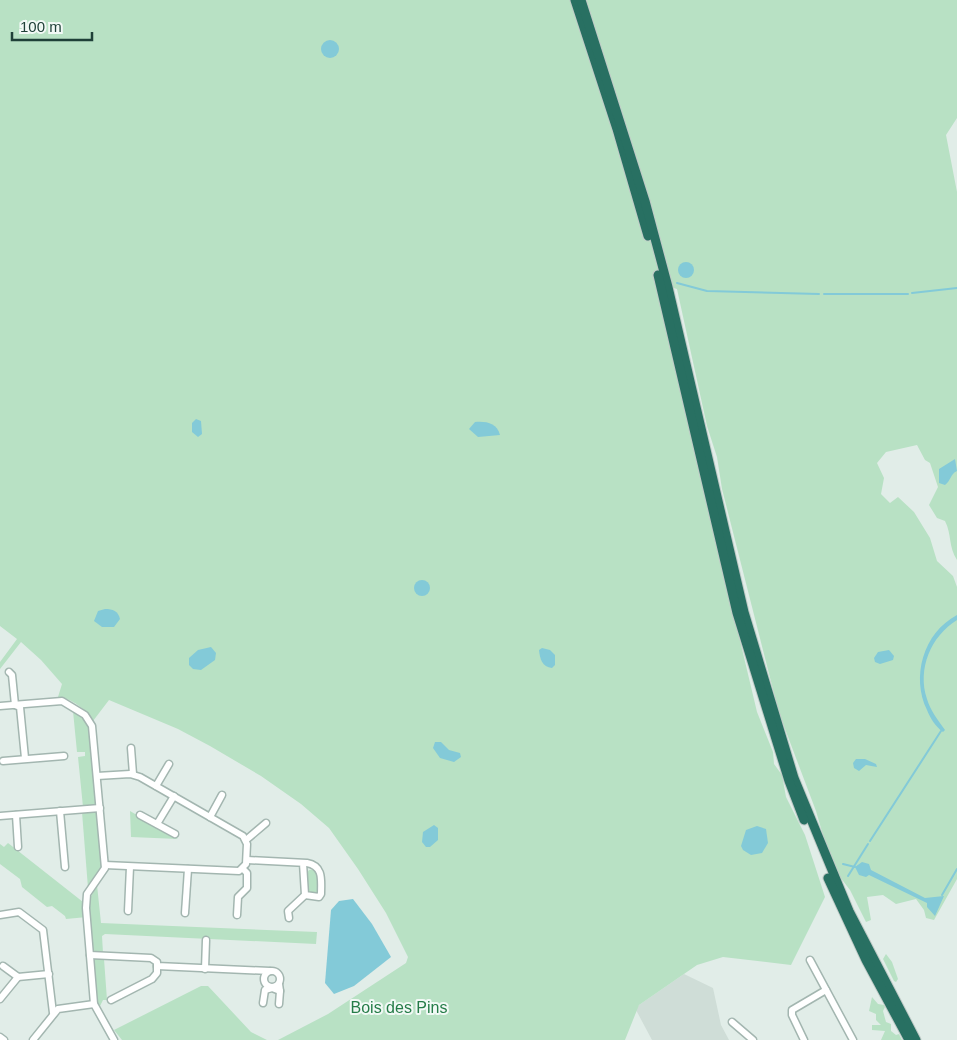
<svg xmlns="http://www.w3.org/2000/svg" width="957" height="1040" font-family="Arial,sans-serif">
	<rect width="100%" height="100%" fill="#e1ede8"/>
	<polygon fill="#cfddd7" points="684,974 713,988 721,1025 729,1040 652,1040 636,1010 639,1005"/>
	<g fill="#b8e1c4">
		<path d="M0,0H957V118L946,135L957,192V560C948,546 952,535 945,521L937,518L929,505L938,487L930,463L925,460L917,445L886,452L877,463L884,478L881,494L890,503L898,497L914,512L930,538L937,561L953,576L957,587V879L934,920L926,918L924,910L916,899L896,904L883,895L867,897L871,920L866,922L850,890L840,877L827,849L816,811L779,713L722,489L717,457L707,426L677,289L655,283L757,712L773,752L774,764L782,775L786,797L805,835L825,897L791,965L723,957L697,965L639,1005L625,1040H278L328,1014L406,963L408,957L386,913L358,869L329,828L301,804L261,776L210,746L178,729L109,700L93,721C86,710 72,698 58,697L62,684L41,660L21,642L0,669V662L17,639L0,626Z"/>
		<polygon points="73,711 85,720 90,732 96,803 93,806 83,807 78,757 85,756 85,752 77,752"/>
		<polygon points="95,811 97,814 102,866 88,888 82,812"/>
		<polygon points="130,811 178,839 131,837"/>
		<polygon points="8,843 83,902 86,899 87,917 66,919 65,916 52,906 47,907 22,887 20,879 0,864 0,844 4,847"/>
		<polygon points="315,869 319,872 318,894 306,893 306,874 309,870"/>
		<polygon points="97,885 101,923 317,932 316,944 105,934 102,936 103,953 96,953 93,949 88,902"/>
		<polygon points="886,954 892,962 898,979 896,982 894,981 883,959"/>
		<polygon points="95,959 104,959 107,1000 103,1000 100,1006 97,1005 93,961"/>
		<polygon points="201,986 208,986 251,1032 267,1040 122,1040 114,1030"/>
		<polygon points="872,997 878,1004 884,1005 885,1007 883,1011 886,1022 891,1024 891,1031 896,1035 899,1034 902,1040 881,1040 885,1031 872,1030 872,1025 881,1025 876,1020 876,1014 869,1011"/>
	</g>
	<g fill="#83cad8">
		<circle cx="330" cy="49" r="9"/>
		<circle cx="686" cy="270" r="8"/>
		<polygon points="196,419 201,421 202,434 198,437 192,432 192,423"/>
		<path d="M475,422C486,421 497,423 500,435L478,437L469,429Z"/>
		<path d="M955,459L957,471C950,474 951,481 945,485L939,483V469Z"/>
		<circle cx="422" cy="588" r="8"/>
		<path d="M105,609C113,609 118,611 120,619L114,627H102L94,621L98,611Z"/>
		<path d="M957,615V620C931,636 917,669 927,699C930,710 938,720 945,730L943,732C936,727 930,718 927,710C911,677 923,633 957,615Z"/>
		<polygon points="211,647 216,653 215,660 201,670 193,669 189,665 189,658 198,650"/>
		<path d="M542,648L550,650L555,655V665L552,668C542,667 540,659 539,650Z"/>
		<polygon points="889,650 894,656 893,660 880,664 875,662 874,658 878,652"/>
		<polygon points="435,742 441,742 449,750 460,753 461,757 454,762 440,758 433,748"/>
		<polygon points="856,759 865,759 876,764 877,767 866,765 859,771 854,768 853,763"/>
		<polygon points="434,825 438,828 438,840 430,847 426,847 422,842 423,832"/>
		<polygon points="757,826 766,829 768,843 762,853 751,855 743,850 741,846 746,830"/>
		<polygon points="862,862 869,864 871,870 925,898 944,896 935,916 927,907 927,903 869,875 866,877 859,875 855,867"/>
		<polygon points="353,899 372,924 391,957 354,986 334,994 325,983 331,910 339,901"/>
	</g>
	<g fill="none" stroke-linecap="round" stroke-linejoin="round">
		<g stroke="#83cad8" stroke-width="2">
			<polyline points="677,283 707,291 819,294"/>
			<polyline points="912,293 957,288"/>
			<polyline points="824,294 908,294"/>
			<polyline points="870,841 941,731"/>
			<polyline points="843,864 855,867"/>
			<polyline points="848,876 868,844"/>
			<polyline points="942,895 957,869"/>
		</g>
		<defs>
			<g id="minor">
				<polyline points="9,672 12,675 15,705 20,707 25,758"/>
				<polyline points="0,706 62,701 85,715 92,726 105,868 87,894 86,908 94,1004 114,1040"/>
				<polyline points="131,748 133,774"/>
				<polyline points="3,761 64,756"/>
				<polyline points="97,776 130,774 140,777 243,836 247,844 246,864 239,871 105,865"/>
				<polyline points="156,786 169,764"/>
				<polyline points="60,811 65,867"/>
				<polyline points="16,815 18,847"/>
				<polyline points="140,815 175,834"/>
				<polyline points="0,816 100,808"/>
				<polyline points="210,817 222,795"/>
				<polyline points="157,824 174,796"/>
				<polyline points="246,840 266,823"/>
				<path d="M247,860L307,863C324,866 321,881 321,894L319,897L305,895L303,863"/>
				<polyline points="128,911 130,867"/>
				<polyline points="185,913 188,869"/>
				<polyline points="0,915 19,912 43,930 53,1013"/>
				<polyline points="237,915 238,897 247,888 247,873 243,869"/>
				<polyline points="289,918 288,911 305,895"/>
				<polyline points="90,955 151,958 157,962 157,966 270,971"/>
				<polyline points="810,960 853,1040"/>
				<polyline points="3,966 18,977 49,974"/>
				<polyline points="205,969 206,940"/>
				<circle cx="272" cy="979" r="8"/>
				<polyline points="0,999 18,977"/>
				<polyline points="111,1000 152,979 157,973 157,966"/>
				<polyline points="263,1003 265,990 272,988 280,991 279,984"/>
				<polyline points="279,1004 280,991"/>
				<polyline points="732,1022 753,1040"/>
				<polyline points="0,1037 4,1040"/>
				<polyline points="33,1040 58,1009 94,1004"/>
				<polyline points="804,1040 792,1015 792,1010 826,990"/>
			</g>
			<g id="highway">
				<polyline points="575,0 617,129 648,236"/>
				<polyline points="581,0 645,201 668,287 744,612 794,778 849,911 916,1040"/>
				<polyline points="658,275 737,613 789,781 804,820"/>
				<polyline points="828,878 866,960 909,1040"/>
			</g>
		</defs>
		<use href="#minor" stroke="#a3b6b0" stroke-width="9"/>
		<use href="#highway" stroke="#c0cac7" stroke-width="11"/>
		<use href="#minor" stroke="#fff" stroke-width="6"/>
		<use href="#highway" stroke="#287062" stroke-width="9"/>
	</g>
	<g text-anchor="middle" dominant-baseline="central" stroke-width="4" stroke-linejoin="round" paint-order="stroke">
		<g font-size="16" fill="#257c48" stroke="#f2f9f6">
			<text x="399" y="1007">Bois des Pins</text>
		</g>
	</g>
	<path d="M12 32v8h80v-8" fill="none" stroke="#1f4038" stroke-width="2.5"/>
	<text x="20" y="32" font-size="15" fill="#1f4038" stroke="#f2f9f6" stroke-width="4" paint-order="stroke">100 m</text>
</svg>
